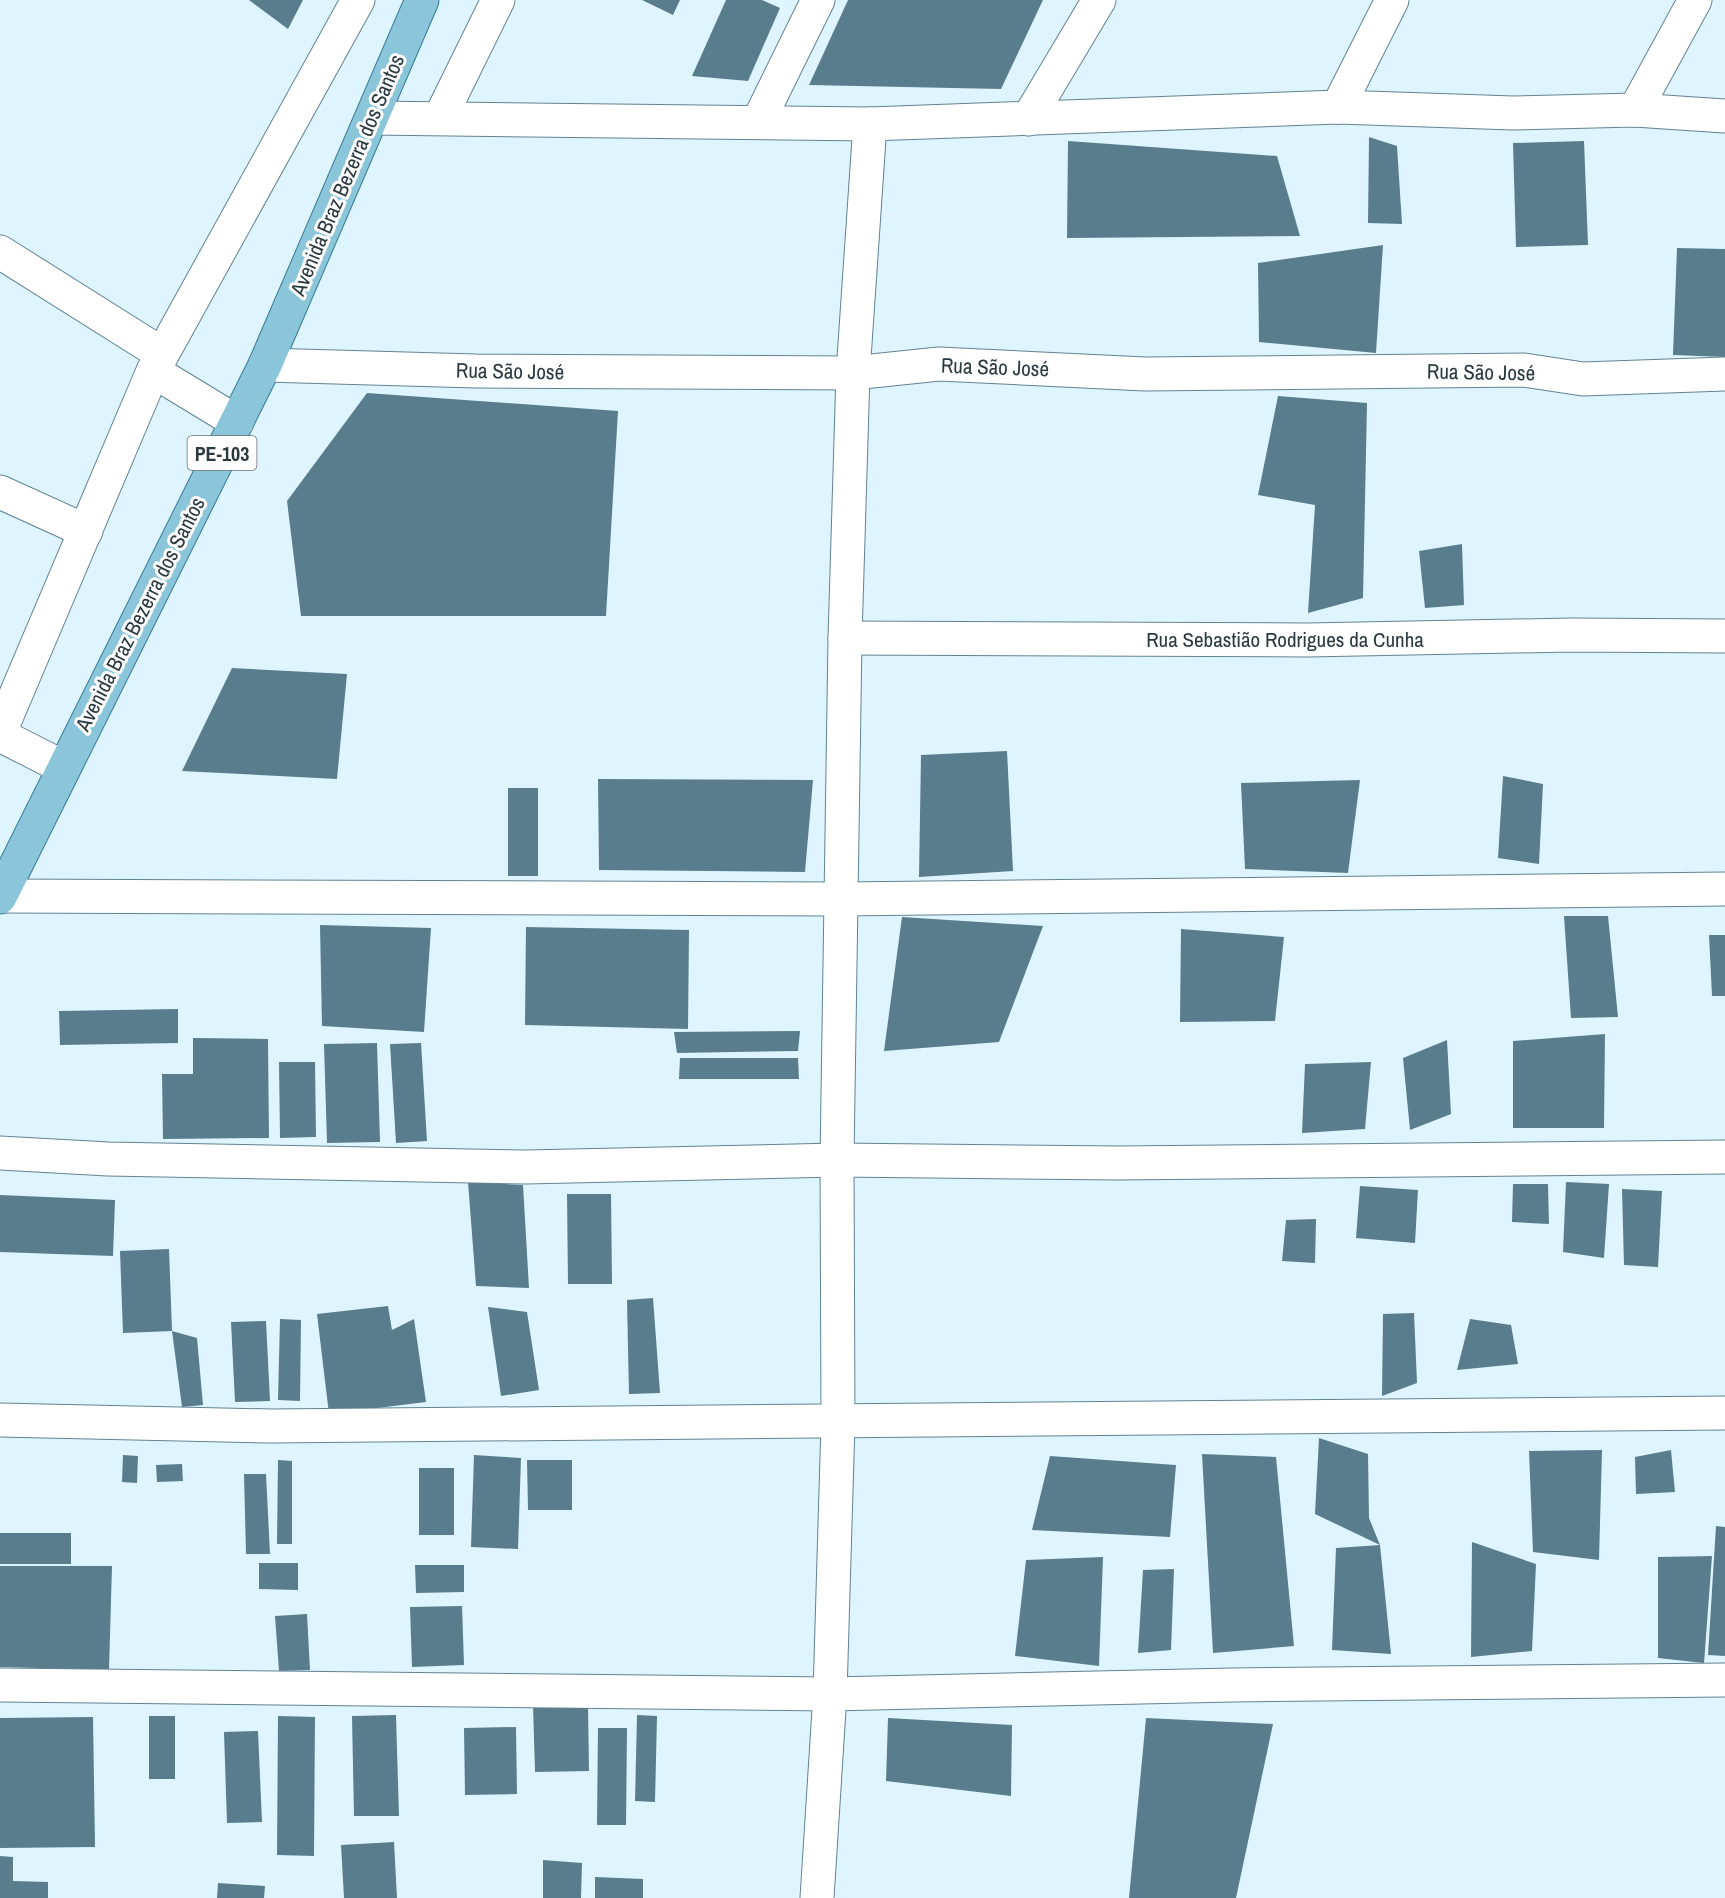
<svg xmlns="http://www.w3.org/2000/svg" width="1725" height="1898" font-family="'Archivo Narrow',sans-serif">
	<rect width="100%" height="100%" fill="#def5ff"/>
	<g fill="#597d8c">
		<polygon points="249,0 303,0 288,29"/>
		<polygon points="642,0 680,0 673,15"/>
		<polygon points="726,0 762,0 780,8 748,81 692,76"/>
		<polygon points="848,0 1043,0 1001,89 809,85"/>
		<polygon points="1369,137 1397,146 1402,224 1368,223"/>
		<polygon points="1068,141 1277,156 1300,236 1067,238"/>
		<polygon points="1584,141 1588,245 1516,247 1513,143"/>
		<polygon points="1383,245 1376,353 1259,342 1258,263"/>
		<polygon points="1677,248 1725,249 1725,357 1673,355"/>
		<polygon points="367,393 618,411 606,616 301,616 287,501"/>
		<polygon points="1278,396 1367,403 1363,598 1308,613 1315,505 1258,495"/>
		<polygon points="1462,544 1464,605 1425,608 1419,551"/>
		<polygon points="232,668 347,674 337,779 182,771"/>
		<polygon points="1007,751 1013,871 919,877 921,755"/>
		<polygon points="1503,776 1543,784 1539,864 1498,858"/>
		<polygon points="598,779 813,780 805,872 599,870"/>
		<polygon points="1360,780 1348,873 1245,869 1241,783"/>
		<rect x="508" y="788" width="30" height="88"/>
		<polygon points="1564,916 1608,916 1618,1017 1571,1018"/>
		<polygon points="902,917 1043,926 999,1042 884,1051"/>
		<polygon points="320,925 431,928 424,1032 322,1026"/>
		<polygon points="526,927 689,930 688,1029 525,1025"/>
		<polygon points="1181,929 1284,937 1275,1021 1180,1022"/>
		<polygon points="1709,935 1725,935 1725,996 1712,996"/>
		<polygon points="178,1009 178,1043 60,1045 59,1011"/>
		<polygon points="800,1031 798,1051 677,1053 674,1032"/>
		<polygon points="1605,1034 1604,1128 1513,1128 1513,1041"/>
		<polygon points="193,1038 268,1039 269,1138 163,1139 162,1074 193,1074"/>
		<polygon points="1447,1040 1451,1114 1410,1130 1403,1058"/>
		<polygon points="377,1043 380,1142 327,1143 324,1044"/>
		<polygon points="421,1043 427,1141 396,1143 390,1044"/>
		<polygon points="680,1058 798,1058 799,1079 679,1079"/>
		<polygon points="279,1062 315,1062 316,1137 280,1138"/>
		<polygon points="1371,1062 1365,1129 1302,1133 1305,1064"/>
		<polygon points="468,1182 523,1185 529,1288 476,1286"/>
		<polygon points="1566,1182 1609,1184 1604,1258 1563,1252"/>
		<polygon points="1513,1184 1548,1184 1549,1224 1512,1222"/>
		<polygon points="1360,1186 1418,1190 1415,1243 1356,1238"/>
		<polygon points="1622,1189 1662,1191 1658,1267 1624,1265"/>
		<polygon points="567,1194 611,1194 612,1284 568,1284"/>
		<polygon points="0,1195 115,1200 113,1256 0,1252"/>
		<polygon points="1316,1219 1315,1263 1282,1261 1286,1220"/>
		<polygon points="169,1249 172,1331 123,1333 120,1251"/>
		<polygon points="653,1298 660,1393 629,1394 627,1300"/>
		<polygon points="388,1306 392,1330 414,1319 426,1402 329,1414 317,1314"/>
		<polygon points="488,1307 527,1312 539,1390 501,1396"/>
		<polygon points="1414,1313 1417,1383 1382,1396 1383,1314"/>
		<polygon points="280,1319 301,1320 300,1401 278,1400"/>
		<polygon points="1470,1319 1511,1325 1518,1364 1457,1370"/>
		<polygon points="266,1321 270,1401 235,1402 231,1322"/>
		<polygon points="172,1331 197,1338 203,1405 182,1407"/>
		<polygon points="1319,1438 1368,1454 1369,1518 1380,1545 1391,1654 1332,1650 1336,1548 1380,1545 1315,1514"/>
		<polygon points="1602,1450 1599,1560 1533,1552 1529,1451"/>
		<polygon points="1671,1450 1675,1492 1636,1494 1635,1457"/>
		<polygon points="1202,1454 1276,1457 1294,1646 1213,1653"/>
		<polygon points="123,1455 138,1456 137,1483 122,1482"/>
		<polygon points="474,1455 521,1458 518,1549 471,1547"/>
		<polygon points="1050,1456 1176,1465 1170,1537 1032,1530"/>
		<polygon points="278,1460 292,1461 292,1544 277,1544"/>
		<polygon points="527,1460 572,1460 572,1510 528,1510"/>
		<polygon points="182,1464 183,1481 157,1482 156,1465"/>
		<rect x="419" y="1468" width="35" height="67"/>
		<polygon points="244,1474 266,1474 270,1554 246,1554"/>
		<polygon points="1716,1526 1725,1527 1725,1656 1708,1655"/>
		<rect x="0" y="1533" width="71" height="31"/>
		<polygon points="1472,1542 1536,1564 1532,1651 1471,1657"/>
		<polygon points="1712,1556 1704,1663 1658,1658 1658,1557"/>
		<polygon points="1103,1557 1099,1666 1015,1656 1026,1560"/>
		<polygon points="259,1563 298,1563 298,1590 259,1589"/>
		<polygon points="415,1565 464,1565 464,1592 416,1593"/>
		<polygon points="0,1566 112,1566 109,1670 0,1667"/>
		<polygon points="1174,1569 1171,1650 1138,1653 1143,1570"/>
		<polygon points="462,1606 464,1665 412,1667 410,1607"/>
		<polygon points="307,1614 310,1670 279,1671 275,1616"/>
		<polygon points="588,1704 589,1771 535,1772 533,1705"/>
		<polygon points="396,1715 399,1816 354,1816 352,1716"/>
		<polygon points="637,1715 657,1716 655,1802 635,1801"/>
		<rect x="149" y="1716" width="26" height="63"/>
		<polygon points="278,1716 315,1717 314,1856 277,1855"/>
		<polygon points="93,1717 95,1847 0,1848 0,1718"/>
		<polygon points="888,1718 1012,1725 1011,1796 886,1781"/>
		<polygon points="1146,1718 1273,1724 1236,1898 1129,1898"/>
		<polygon points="516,1727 517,1794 465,1795 464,1728"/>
		<polygon points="598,1728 627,1728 626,1825 597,1825"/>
		<polygon points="258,1731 262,1822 227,1823 224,1732"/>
		<polygon points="394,1842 397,1898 344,1898 341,1845"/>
		<polygon points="0,1856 13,1857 13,1881 48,1882 48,1898 0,1898"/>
		<polygon points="543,1860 582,1863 581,1898 543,1898"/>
		<polygon points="595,1877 643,1879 643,1898 595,1898"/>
		<polygon points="218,1883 265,1886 264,1898 217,1898"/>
	</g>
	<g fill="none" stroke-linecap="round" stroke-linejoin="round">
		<defs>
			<g id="minor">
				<polyline points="1338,107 1392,0"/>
				<polyline points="1635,110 1695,0"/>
				<polyline points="372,118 870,124 1338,107 1513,113 1635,110 1725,116"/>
				<polyline points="440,118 498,0"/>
				<polyline points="1028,119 1099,0"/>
				<polyline points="758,122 818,0"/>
				<polyline points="0,252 162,354"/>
				<polyline points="265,365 476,371 853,373 939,364 1145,374 1524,370 1583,379 1725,374"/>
				<polyline points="153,371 237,422"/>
				<polyline points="0,492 86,531"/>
				<polyline points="845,638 1308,640 1571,635 1725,636"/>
				<polyline points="0,732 153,371 358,0"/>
				<polyline points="0,735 63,767"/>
				<polyline points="1,896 842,899 1725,889"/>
				<polyline points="0,1153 108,1159 526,1167 837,1160 1119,1163 1725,1157"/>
				<polyline points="0,1420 271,1426 1725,1413"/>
				<polyline points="0,1685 830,1694 1233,1685 1725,1680"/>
				<polyline points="817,1898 830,1694 838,1423 837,1160 845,638 853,373 870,124"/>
			</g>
			<polyline id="major" points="0,897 265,365 422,0"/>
		</defs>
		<use href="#minor" stroke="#608393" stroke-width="35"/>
		<use href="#major" stroke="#367b94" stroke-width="35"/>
		<use href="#minor" stroke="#fff" stroke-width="33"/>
		<use href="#major" stroke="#8ac5da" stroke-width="33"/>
	</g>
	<g text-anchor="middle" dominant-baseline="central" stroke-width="6" stroke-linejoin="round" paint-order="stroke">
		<rect fill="#fdfdfd" stroke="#697479" stroke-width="1.5" x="187.5" y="436" width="69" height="34" rx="4.5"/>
		<g font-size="20" font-weight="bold" fill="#2a3940">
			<text x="222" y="453">PE-103</text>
		</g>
		<g font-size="21" fill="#2a3940" stroke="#fdfdfd">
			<text transform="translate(347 175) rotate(-67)">Avenida Braz Bezerra dos Santos</text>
			<text transform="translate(995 367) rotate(2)">Rua São José</text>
			<text transform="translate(510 371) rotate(1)">Rua São José</text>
			<text transform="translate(1481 372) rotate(1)">Rua São José</text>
			<text transform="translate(140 614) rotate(-63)">Avenida Braz Bezerra dos Santos</text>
			<text x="1285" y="639">Rua Sebastião Rodrigues da Cunha</text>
		</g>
	</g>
</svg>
